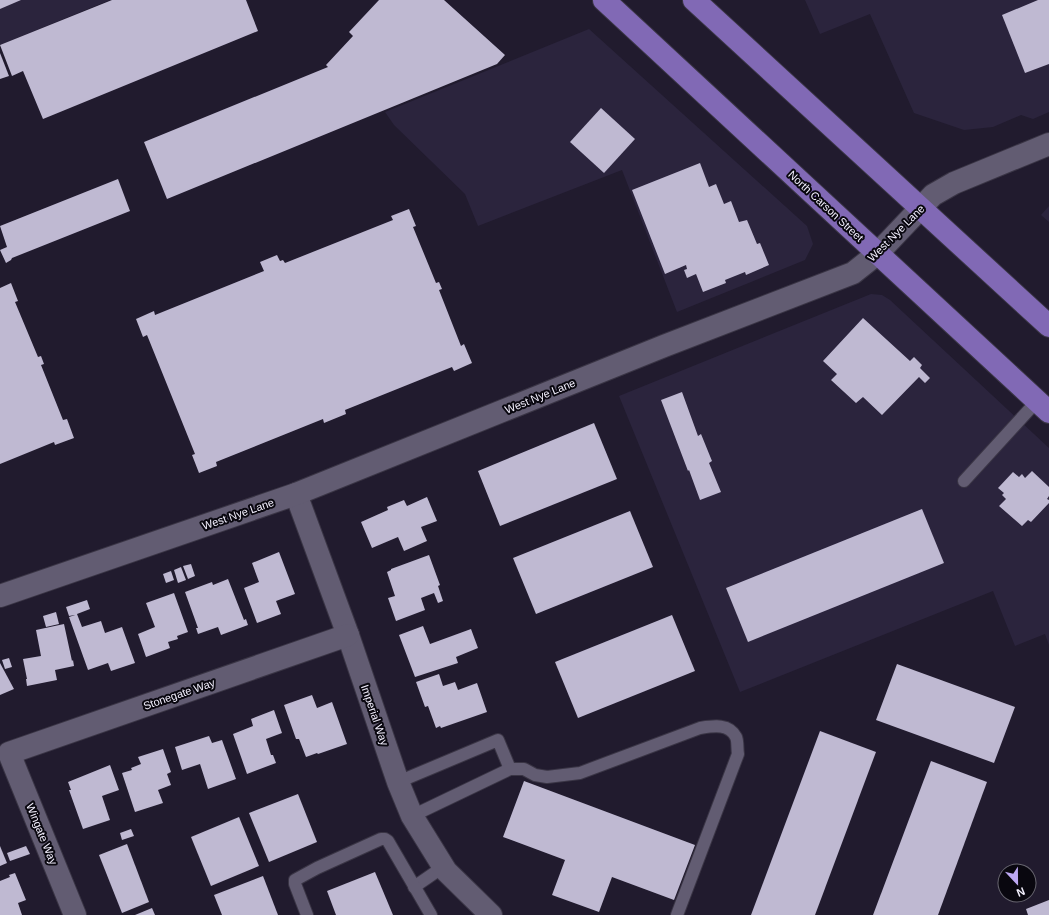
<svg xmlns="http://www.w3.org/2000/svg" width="1049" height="915" font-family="Helvetica,sans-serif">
	<rect width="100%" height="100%" fill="#211b2e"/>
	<g fill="#2b243d">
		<polygon points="0,0 110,0 0,45"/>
		<polygon points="805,0 1049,0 1049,112 1033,119 1021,115 993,127 964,130 914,113 870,14 820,34"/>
		<polygon points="589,29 807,226 813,244 805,260 677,312 622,170 478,226 465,194 394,125 385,112"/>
		<polygon points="1049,206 1049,222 1041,215"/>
		<polygon points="871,294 882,295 890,300 1049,448 1049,645 1045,634 1015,646 993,591 740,692 619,396"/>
	</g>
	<g fill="#bfb9d2">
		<polygon points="0,0 21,0 0,9"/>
		<polygon points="112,0 246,0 258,31 43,119 23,71 12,76 0,45"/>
		<polygon points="379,0 444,0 505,55 497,64 167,199 144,142 328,67 326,65 353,36 349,32"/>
		<polygon points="1038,0 1049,0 1049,64 1025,73 1002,15"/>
		<polygon points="0,53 9,76 0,79"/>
		<polygon points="601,108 635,139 604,173 570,142"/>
		<polygon points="700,163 709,187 716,184 724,204 731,201 739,222 747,220 757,244 760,243 769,265 746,275 745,272 725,280 726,283 703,292 696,274 687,278 684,270 687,269 686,265 665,274 632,190"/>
		<polygon points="118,179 130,211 12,258 11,260 6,263 0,250 7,247 0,226"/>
		<polygon points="409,209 416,226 413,227 436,283 439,282 442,289 439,290 461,346 464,344 472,363 454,371 452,367 345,410 346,414 324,423 323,419 216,462 217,466 199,473 192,455 195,454 147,335 143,337 136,319 154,311 155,315 264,271 260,262 277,255 280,261 283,260 285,263 393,220 391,216"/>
		<polygon points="11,283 18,301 15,302 38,357 41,356 44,364 41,365 63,420 67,419 74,438 55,445 54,442 0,464 0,288"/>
		<polygon points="863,318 910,361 914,357 922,365 920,368 930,378 925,383 919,377 882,415 863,397 856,403 831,380 837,374 823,361"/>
		<polygon points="682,392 698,436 701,434 712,461 709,463 721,492 700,500 689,470 688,471 661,400"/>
		<polygon points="594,423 617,479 500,526 478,471"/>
		<polygon points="1032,471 1049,487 1049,496 1047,499 1049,500 1049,503 1031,522 1028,520 1022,526 999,506 1006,499 1002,495 1004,493 998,488 1013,472 1019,477 1022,474 1025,478"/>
		<polygon points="427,497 437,521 421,527 427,541 404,551 398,537 372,548 361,522 388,510 387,507 404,500 407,506"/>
		<polygon points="922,509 944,563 748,642 726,588"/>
		<polygon points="630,511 653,567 536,614 513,558"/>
		<polygon points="279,552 295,594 276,601 281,614 257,623 244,588 259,582 252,563"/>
		<polygon points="429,555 440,585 438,586 443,601 438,603 434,593 421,598 425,610 396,621 388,598 395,596 387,572 391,570 391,569"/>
		<polygon points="191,564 195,576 188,579 183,566"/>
		<polygon points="181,567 186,580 178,583 174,570"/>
		<polygon points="171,571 174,580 166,583 163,574"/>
		<polygon points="228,579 244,620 246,619 248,625 221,635 218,627 198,634 196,628 198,628 185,592 212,582 213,585"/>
		<polygon points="174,593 188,632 177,636 178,639 168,642 170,648 146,657 138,634 155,627 146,603"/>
		<polygon points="87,600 90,609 77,614 82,627 101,621 105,633 122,627 135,663 111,671 108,663 88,670 69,617 75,615 69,616 66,607"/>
		<polygon points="56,612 59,624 46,627 43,616"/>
		<polygon points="672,615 695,671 578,718 555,662"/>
		<polygon points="64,624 72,661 73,660 74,666 55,670 57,680 27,686 26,679 27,679 23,659 41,656 36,630"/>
		<polygon points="423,626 430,644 471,629 478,648 456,657 458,663 415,677 399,635"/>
		<polygon points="9,658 12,667 5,669 2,660"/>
		<polygon points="0,663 14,689 0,695"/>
		<polygon points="897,664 1015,707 994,763 876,720"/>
		<polygon points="439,674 443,686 455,682 458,690 477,683 487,712 441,728 440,726 436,728 428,706 425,707 416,682"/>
		<polygon points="312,695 317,708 332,702 347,744 318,754 317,753 306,757 299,739 296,739 284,705"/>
		<polygon points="274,710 282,733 266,739 271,755 273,755 276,763 247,774 233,734 253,726 251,719"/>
		<polygon points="820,731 876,752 815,915 751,915"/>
		<polygon points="209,736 212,743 222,740 236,779 208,789 200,764 182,770 175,747"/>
		<polygon points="163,749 171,772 167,774 171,785 158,790 163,803 135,812 122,773 132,770 131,768 141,764 138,757"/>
		<polygon points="931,761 987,782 938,915 873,915"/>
		<polygon points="110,765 119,790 102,796 110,820 83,829 69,790 71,790 68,782"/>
		<polygon points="524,781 695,845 674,900 612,877 599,912 552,895 565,860 503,837"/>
		<polygon points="298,794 317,842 269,862 249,813"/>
		<polygon points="239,817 259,866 211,886 191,837"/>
		<polygon points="131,829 134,836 122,840 120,833"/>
		<polygon points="127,844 149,902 122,913 99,855"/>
		<polygon points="0,846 7,863 0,866"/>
		<polygon points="26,846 30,854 10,861 7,853"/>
		<polygon points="375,872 393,915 336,915 327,891"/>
		<polygon points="15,873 26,900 18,903 22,915 0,915 0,881 10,877 9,875"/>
		<polygon points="263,876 278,915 222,915 214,895"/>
		<polygon points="1049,900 1049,915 1028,915 1026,909"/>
		<polygon points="152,908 155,915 135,915"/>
	</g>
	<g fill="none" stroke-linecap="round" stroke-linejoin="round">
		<defs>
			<g id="lane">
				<polyline points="964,481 1037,401"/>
				<polyline points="398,782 498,740 510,769"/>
				<path d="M412,816L510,769H524L535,775L547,777L580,773L700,728C713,726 729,723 736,737C738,741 737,749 738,754L677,915"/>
				<polyline points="414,887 443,867"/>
				<polyline points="307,915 295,884 295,880 317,868 381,839 385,839 388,841 431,915"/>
			</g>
			<g id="street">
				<polyline points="296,494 348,635 398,782 412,816 446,871 491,915"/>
				<polyline points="0,596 296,494 664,346 853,273 877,254 933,195 954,183 1049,144"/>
				<polyline points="75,915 9,753 348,635"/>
			</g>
			<g id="primary">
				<polyline points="604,0 1049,412"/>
				<polyline points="694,0 1049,326"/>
			</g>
		</defs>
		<use href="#lane" stroke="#3a3545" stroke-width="14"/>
		<use href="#street" stroke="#3a3545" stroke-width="24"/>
		<use href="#primary" stroke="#3a3545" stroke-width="24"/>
		<use href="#lane" stroke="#625c72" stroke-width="12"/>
		<use href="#street" stroke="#625c72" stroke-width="22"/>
		<use href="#primary" stroke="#8169b5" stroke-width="22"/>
	</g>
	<g text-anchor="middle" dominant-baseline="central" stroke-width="4" stroke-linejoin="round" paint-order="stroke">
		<g font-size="11" fill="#f4f1ff" stroke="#09070f">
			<text transform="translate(826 206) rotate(43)">North Carson Street</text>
			<text transform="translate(896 233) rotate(-45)">West Nye Lane</text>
			<text transform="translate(540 396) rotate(-22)">West Nye Lane</text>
			<text transform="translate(238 514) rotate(-19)">West Nye Lane</text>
			<text transform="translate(179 694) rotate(-19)">Stonegate Way</text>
			<text transform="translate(375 715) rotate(71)">Imperial Way</text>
			<text transform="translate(42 834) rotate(68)">Wingate Way</text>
		</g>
	</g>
	<g transform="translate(1017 883) rotate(158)"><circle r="19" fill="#09070f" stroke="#67656f"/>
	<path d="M0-3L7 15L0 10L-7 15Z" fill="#bea9f4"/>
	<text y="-6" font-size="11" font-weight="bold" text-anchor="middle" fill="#f4f1ff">N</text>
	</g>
</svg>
